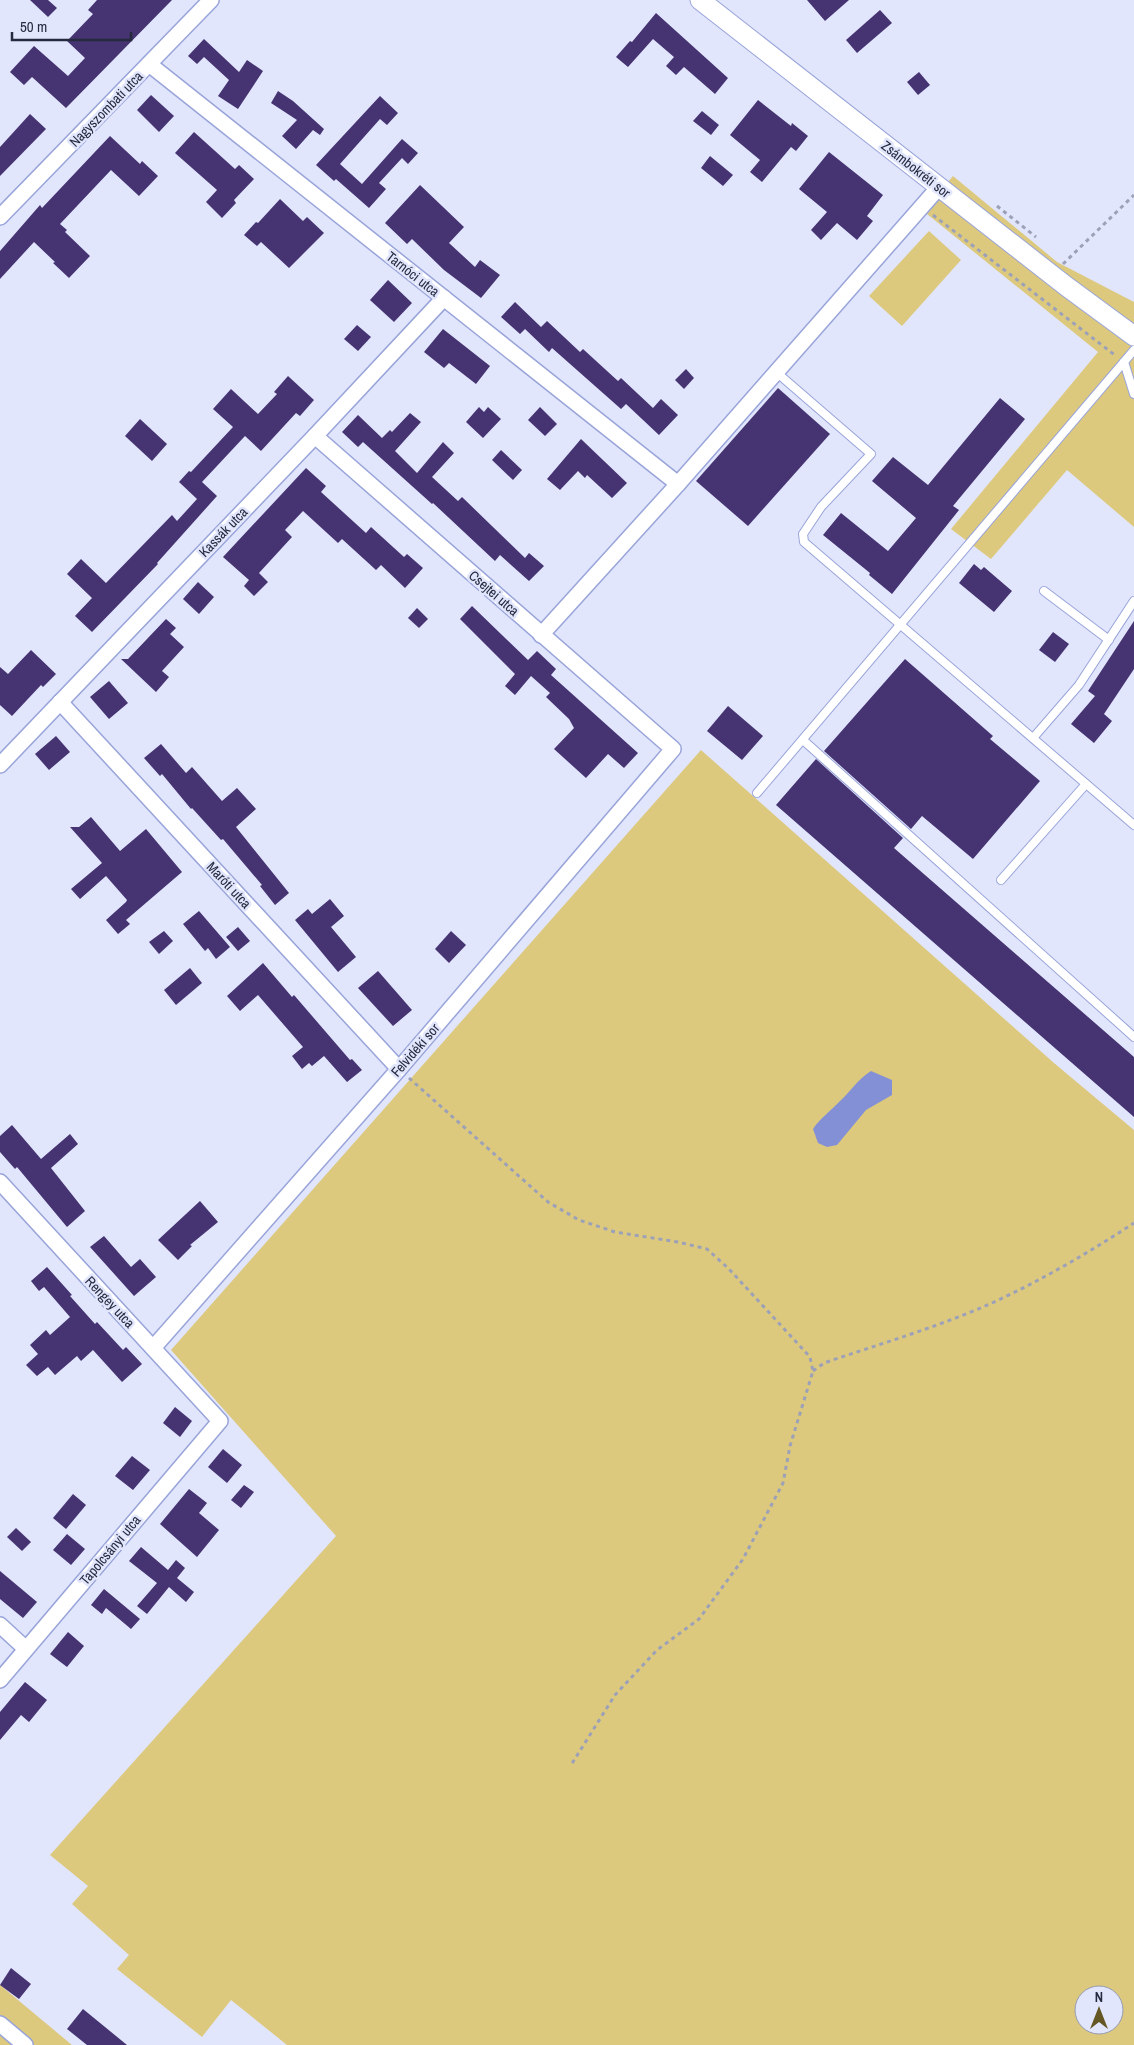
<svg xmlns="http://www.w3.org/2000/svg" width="1134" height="2045" font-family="'Archivo Narrow',sans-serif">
	<rect width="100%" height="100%" fill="#e1e6fd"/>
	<g fill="#ddc97e" fill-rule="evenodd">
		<polygon points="953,176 1057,262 1134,302 1134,527 1067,470 991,559 951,529 1098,352 927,214 929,204"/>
		<polygon points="929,231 961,260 902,326 869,296"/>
		<path d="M701,750L1054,1063L1134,1130V2045H287L231,2000L202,2037L117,1969L129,1955L72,1904L88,1886L50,1855L336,1536L171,1350ZM1084,1995H1114V2025H1084Z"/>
		<polygon points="0,1985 72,2045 0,2045"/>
	</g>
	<path fill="#8390d5" d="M871,1071L892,1080V1095L866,1110L837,1145L827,1147L818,1143L813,1129C820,1118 831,1111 840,1101C851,1091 858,1079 871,1071Z"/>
	<g fill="#463371">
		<polygon points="30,0 48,0 57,8 48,17"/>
		<polygon points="97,0 172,0 66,108 32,77 24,85 10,72 34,46 68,76 85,58 67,41 93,14 88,10"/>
		<polygon points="807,0 849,0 825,21"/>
		<polygon points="880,10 892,23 857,53 846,40"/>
		<polygon points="656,13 728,78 715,94 684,67 676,75 666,66 674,57 653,39 628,67 616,57 630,41 632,42"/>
		<polygon points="204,39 239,72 247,60 263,71 238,109 218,96 229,80 204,57 197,64 188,56"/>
		<polygon points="919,72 930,85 918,95 907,82"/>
		<polygon points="278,91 293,101 324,129 320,135 313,130 296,149 282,136 297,120 271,103"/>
		<polygon points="151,95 174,116 159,132 137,110"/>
		<polygon points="380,96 398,113 387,125 380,119 340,164 362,184 402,139 418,153 408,164 402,158 379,183 386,189 369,208 336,179 334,181 316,165"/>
		<polygon points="758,100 791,126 792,123 808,136 796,151 791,147 762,182 750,172 760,160 730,135"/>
		<polygon points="702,111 719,125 711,135 693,121"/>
		<polygon points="30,114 46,129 0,176 0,147"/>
		<polygon points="194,132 235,169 239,165 254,179 234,200 236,203 222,218 206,202 217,190 175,153"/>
		<polygon points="110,136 140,164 142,161 158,176 139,196 111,170 60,224 67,230 65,232 90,256 69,278 53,263 55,262 34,242 0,279 0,251 40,205 42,208"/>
		<polygon points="829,152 883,195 867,216 873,221 857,240 837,223 821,240 811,230 827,212 799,189"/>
		<polygon points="710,156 733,175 723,186 701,168"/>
		<polygon points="420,185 464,227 449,243 475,267 480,260 500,275 481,298 444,270 412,239 407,244 385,223"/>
		<polygon points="280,199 303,221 307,217 324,233 289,268 261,242 257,246 244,235 256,222 258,223"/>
		<polygon points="388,280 412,303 394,322 370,300"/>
		<polygon points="515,302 541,327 547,321 580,352 583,349 618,381 621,378 653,408 661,399 678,415 659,435 626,404 621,409 552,348 549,352 525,329 520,334 501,317"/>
		<polygon points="357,325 371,337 358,351 344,339"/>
		<polygon points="443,329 490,366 476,384 449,363 444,368 424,352"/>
		<polygon points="686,369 694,378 684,389 675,380"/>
		<polygon points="288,376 314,400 300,416 296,413 261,451 245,436 202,482 217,496 157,563 158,564 92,632 75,616 92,598 67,574 81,559 106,583 172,515 177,521 197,499 179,482 189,471 191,472 233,427 213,409 231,389 258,414 277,394 274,392"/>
		<polygon points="778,388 830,434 748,526 696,481"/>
		<polygon points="1000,398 1025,419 953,506 959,510 892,594 869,575 870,573 823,535 841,513 888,551 916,518 872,481 893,457 928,485"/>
		<polygon points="479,407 484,412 488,407 501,419 483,438 466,422"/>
		<polygon points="540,407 557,424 545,436 528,420"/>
		<polygon points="410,413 421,422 395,451 417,473 443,442 454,453 432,477 458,501 462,497 525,558 529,553 544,566 529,581 500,555 495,561 433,503 432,504 363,442 358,447 342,432 358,415 382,438 390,430 392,432"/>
		<polygon points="140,419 167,444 152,461 125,436"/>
		<polygon points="581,439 627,483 612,498 587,475 585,478 578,471 560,490 547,479"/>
		<polygon points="501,450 522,470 513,480 492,460"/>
		<polygon points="306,468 326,486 321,492 366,533 371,527 404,557 407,554 423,568 405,588 381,565 376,570 342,539 338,543 303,511 285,530 292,537 259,573 268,582 254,596 244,586 249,580 223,557"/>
		<polygon points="974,564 981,570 984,567 1012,591 994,612 959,583"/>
		<polygon points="198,582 214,597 199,614 183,599"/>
		<polygon points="472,606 528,660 537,651 556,669 551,675 638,753 624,768 608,754 586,778 554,749 574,728 569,719 546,697 550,693 531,676 515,695 505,686 515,674 460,619"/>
		<polygon points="417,608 428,619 419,628 408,618"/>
		<polygon points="166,619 176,628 170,634 184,647 162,671 169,677 156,692 121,659 128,659"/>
		<polygon points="1134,621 1134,669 1104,714 1112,721 1094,743 1071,724 1095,696 1088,691"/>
		<polygon points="1053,632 1069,644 1055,662 1039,650"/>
		<polygon points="31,650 56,674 43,687 41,685 12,716 0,705 0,667 8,674"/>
		<polygon points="905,659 993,736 990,739 1040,781 973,859 922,816 911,829 824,751"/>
		<polygon points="109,681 128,703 109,719 90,697"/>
		<polygon points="728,706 763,736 742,760 707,731"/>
		<polygon points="56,736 70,752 49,770 35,754"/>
		<polygon points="161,744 186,773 192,767 222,801 237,788 256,809 236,827 289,893 275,905 260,886 262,885 223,839 221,840 192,808 191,809 162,774 160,776 144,758"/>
		<polygon points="816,759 903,838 894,848 1134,1057 1134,1117 776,805"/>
		<polygon points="91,817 120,851 146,829 182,872 126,920 130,924 118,934 106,920 126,902 127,900 106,876 80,899 71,889 102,863 70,827 79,827"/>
		<polygon points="330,899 344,916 331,927 356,957 338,972 295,920 308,909 312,914"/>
		<polygon points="199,911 230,947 216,959 208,948 205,951 183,924"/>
		<polygon points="238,927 250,941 238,951 226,937"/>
		<polygon points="164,931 173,941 159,954 149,942"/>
		<polygon points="451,931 466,945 449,963 435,949"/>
		<polygon points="263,963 292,997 294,995 350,1060 352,1059 362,1070 347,1082 324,1056 312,1066 309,1063 302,1069 292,1056 303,1047 258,995 240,1011 227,996"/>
		<polygon points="190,968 202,983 176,1005 164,990"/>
		<polygon points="378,971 412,1010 393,1026 358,988"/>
		<polygon points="12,1125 41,1159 70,1134 78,1144 51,1168 85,1211 67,1227 17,1167 15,1169 0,1152 0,1136"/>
		<polygon points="200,1201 218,1222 190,1245 192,1246 178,1260 158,1240"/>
		<polygon points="104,1236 131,1267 140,1259 156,1277 134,1296 90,1247"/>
		<polygon points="47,1267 72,1295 70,1296 95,1324 97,1322 123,1350 126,1347 142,1364 122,1382 93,1350 81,1361 77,1356 55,1375 48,1367 37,1376 26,1365 38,1354 30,1345 46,1330 50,1335 70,1317 44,1287 39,1291 31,1281"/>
		<polygon points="175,1407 192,1421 180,1437 163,1423"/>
		<polygon points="223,1449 242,1465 227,1483 208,1467"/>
		<polygon points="132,1456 150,1470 133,1490 115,1476"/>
		<polygon points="244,1485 254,1492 241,1508 231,1500"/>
		<polygon points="189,1489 207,1503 199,1513 219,1530 197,1557 160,1524"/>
		<polygon points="73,1494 86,1505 66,1529 53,1518"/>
		<polygon points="16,1528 31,1542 22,1551 7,1537"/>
		<polygon points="67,1534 85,1549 71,1565 53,1550"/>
		<polygon points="141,1547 168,1570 176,1560 185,1568 177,1578 194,1592 186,1602 169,1587 147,1614 137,1606 157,1583 129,1561"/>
		<polygon points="0,1571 37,1602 23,1618 0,1599"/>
		<polygon points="104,1589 140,1619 131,1629 106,1608 102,1614 91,1605"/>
		<polygon points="68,1632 84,1646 67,1667 50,1654"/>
		<polygon points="25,1682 47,1700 29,1722 21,1715 0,1740 0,1712"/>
		<polygon points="11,1968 31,1984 19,1999 0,1985"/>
		<polygon points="83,2009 127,2045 87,2045 67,2029"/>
	</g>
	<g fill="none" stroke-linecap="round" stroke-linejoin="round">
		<defs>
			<g id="service">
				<polyline points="1124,362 1134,394"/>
				<polyline points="775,371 871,454 821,507 803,534 804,542 1134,825"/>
				<polyline points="1044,591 1109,640"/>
				<polyline points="1033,738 1079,685 1134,601"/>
				<polyline points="803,740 1134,1037"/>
				<polyline points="757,793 1134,350"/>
				<polyline points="1001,880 1086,784"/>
			</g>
			<g id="minor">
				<polyline points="149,64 678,484"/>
				<polyline points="0,217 211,0"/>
				<polyline points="541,635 678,484 939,187"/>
				<polyline points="60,702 399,1069"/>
				<polyline points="0,765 315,436 444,298"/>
				<polyline points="0,1182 220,1421 0,1680"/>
				<polyline points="153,1348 399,1069 673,749 315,436"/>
				<polyline points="0,1625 26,1649"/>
				<polyline points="0,2024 25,2045"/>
			</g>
			<polyline id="tertiary" points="700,0 1066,286 1134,336"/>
		</defs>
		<use href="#service" stroke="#99a4d9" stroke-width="10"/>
		<use href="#minor" stroke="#99a4d9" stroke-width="18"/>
		<use href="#tertiary" stroke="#99a4d9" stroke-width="21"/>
		<g stroke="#9ca1b7" stroke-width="3" stroke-dasharray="4 4" stroke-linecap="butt">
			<polyline points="997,206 1036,237"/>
			<polyline points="933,215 1116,356"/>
			<polyline points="1063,264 1134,195"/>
			<polyline points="409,1078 548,1202 579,1220 615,1232 678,1242 707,1249 729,1269 810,1357 813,1371 790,1446 783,1483 743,1559 699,1619 657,1650 615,1695 571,1765"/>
			<path d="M813,1371L824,1363C880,1344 938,1327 992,1303C1042,1280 1088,1253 1134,1223"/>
		</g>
		<use href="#service" stroke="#fff" stroke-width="8"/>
		<use href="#minor" stroke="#fff" stroke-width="15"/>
		<use href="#tertiary" stroke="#fff" stroke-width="19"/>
	</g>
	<g text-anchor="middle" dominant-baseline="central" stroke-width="5" stroke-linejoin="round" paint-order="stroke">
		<g font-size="14" fill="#262a3f" stroke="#e1e6fd">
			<text transform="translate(106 109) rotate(-46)">Nagyszombati utca</text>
			<text transform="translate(916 169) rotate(38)">Zsámbokréti sor</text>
			<text transform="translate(413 274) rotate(38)">Tarnóci utca</text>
			<text transform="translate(223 532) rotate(-46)">Kassák utca</text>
			<text transform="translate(494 593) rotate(41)">Csejtei utca</text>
			<text transform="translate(229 885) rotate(47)">Maróti utca</text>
			<text transform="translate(415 1050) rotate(-49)">Felvidéki sor</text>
			<text transform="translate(110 1302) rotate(47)">Rengey utca</text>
			<text transform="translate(110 1550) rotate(-50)">Tapolcsányi utca</text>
		</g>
	</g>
	<g transform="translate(1099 2010)"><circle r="24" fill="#e1e6fd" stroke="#969bb1"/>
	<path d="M0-4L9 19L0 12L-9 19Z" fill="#645724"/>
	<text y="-8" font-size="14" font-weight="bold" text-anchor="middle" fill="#262a3f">N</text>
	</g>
	<path d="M12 32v8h119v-8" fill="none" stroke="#262a3f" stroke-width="2.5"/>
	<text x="20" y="32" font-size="15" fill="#262a3f" stroke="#e1e6fd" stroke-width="4" paint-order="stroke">50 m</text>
</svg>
